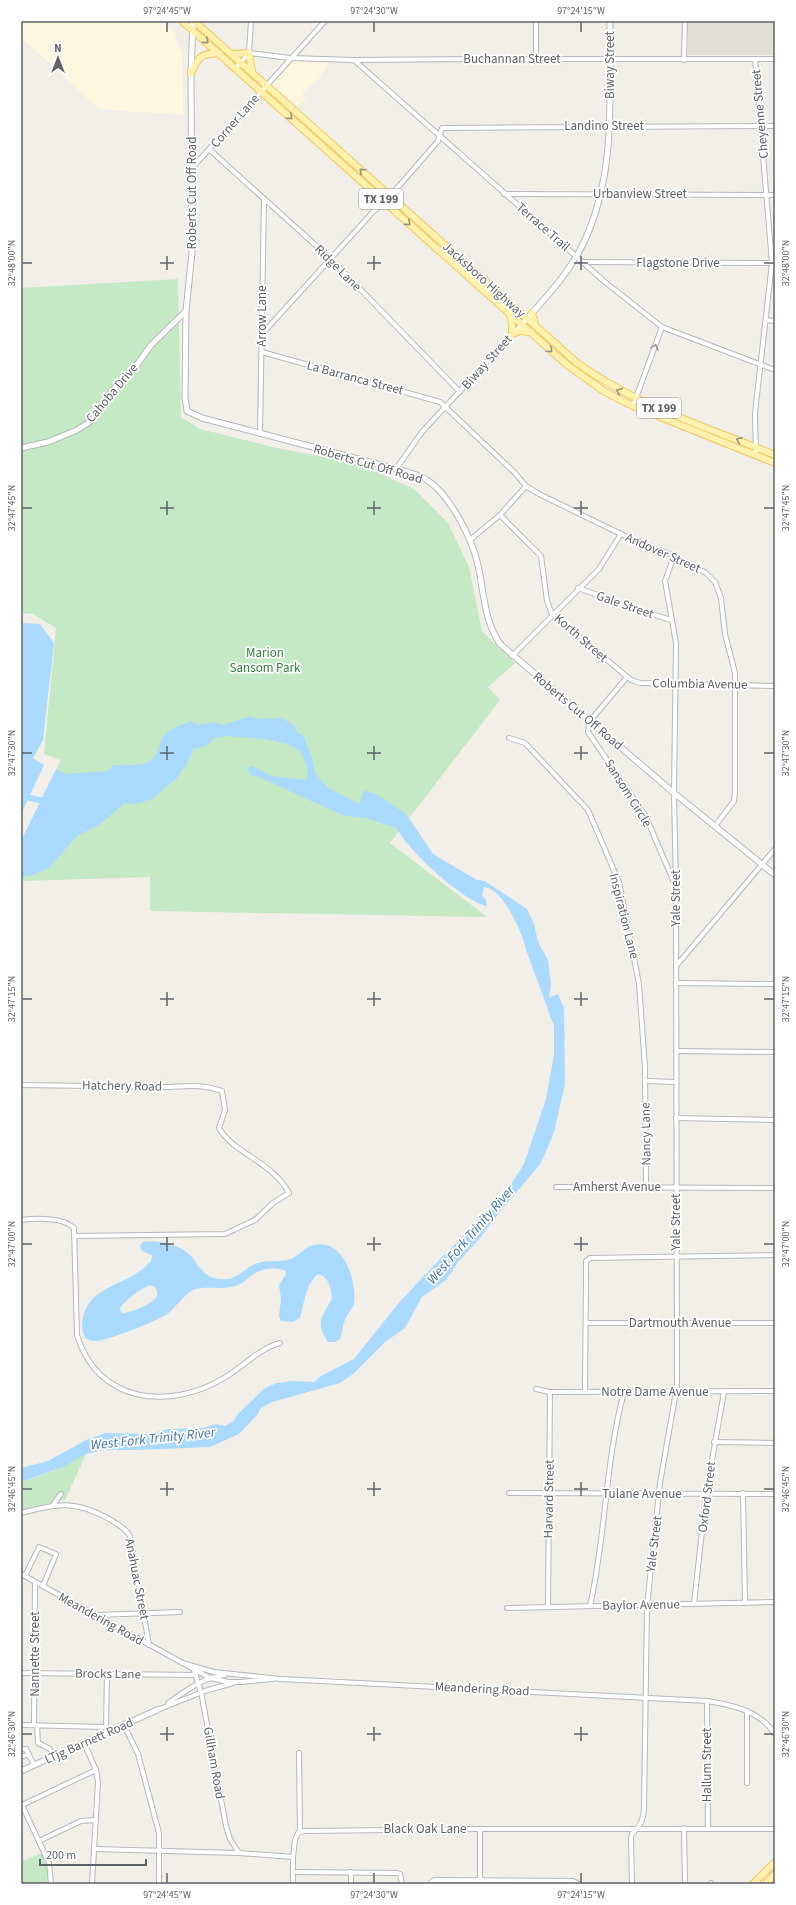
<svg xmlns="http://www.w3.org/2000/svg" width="796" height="1905" font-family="'Source Sans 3',sans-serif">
	<rect width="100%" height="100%" fill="#f1efe8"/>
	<g fill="#fef7e0">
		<polygon points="21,21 163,21 174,32 182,54 183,115 99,109 21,37"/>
		<polygon points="291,60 329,62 319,78 302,94 306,100 298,106 271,83"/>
	</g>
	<rect fill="#e1ded6" x="688" y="21" width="87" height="34"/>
	<g fill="#c5e8c5">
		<polygon points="178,279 181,417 200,429 277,448 359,464 414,489 448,523 469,567 482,631 515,663 488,687 500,700 390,843 487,917 150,911 150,877 21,881 21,848 61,760 44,754 56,628 33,614 21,613 21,288"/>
		<path d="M86,1454L65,1500L21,1510V1481C44,1477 66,1465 86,1454Z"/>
		<polygon points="42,1853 48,1870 48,1884 21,1884 21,1862"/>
	</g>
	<g fill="#aadaff" fill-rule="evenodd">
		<polygon points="21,623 40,624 54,643 43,740 33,758 44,765 21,814"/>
		<path d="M251,716L257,719L281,718L294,725L298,733L303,735C308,747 314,760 314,772L327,787L359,804L364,790L376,794L406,814L433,854L477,880L485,881L527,909L534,924L538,942L548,960L551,984L549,998L558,994L564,1008L565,1084L554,1132L541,1163L497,1215L481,1237L458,1262L446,1280L422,1297L405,1328L385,1342L353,1374L340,1383L272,1402L261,1408L257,1415L239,1434L210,1447L136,1450H103L86,1454L65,1466L30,1479L21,1481V1468L48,1461L86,1440L106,1433L148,1434L168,1429L203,1428L216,1424L225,1426L234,1421L238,1414L265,1388L277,1383L292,1381L314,1382L321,1376L354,1359L398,1304L440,1259L485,1215L510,1186L524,1164L546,1099L554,1055V1026L526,950C523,934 503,888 484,887L482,896L486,900L487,906C463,901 407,850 397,828L365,818L342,815L259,777L250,775L247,768L252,766L272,776L306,780L308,775L307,767L301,752L288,744L265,739L227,736L215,738L206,746L194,749L186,765L176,779L152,799L136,804L125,803L100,824L77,836L49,868L32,875L21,877V841L56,769L66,774L107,771L114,765C125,765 141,767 151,760C158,756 159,745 162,738C168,729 182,724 191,721L199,725L215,722L223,725Z"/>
		<path d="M143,1242C159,1240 179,1244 191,1256C200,1267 204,1278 220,1279C238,1281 241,1270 255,1264C266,1259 279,1263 291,1259C299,1256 304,1247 314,1245C343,1238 357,1280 354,1303C353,1309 348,1313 345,1319C343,1325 342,1333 340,1339L335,1342H328C314,1321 323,1317 332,1298C331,1289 329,1276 318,1274C306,1283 304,1304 300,1318L293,1322L281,1321L279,1316L281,1299L279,1285L286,1274L285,1270C273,1267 261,1268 251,1276C247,1279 243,1283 238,1285C224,1291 204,1285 193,1290C182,1296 176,1308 166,1315C156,1321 105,1342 94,1341C91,1341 88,1339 86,1339C82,1331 81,1326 83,1318C89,1289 116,1287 137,1273C142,1270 147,1265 151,1261L152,1255L142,1251L140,1246ZM150,1285L155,1287C156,1289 158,1293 157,1296C155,1303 129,1314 122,1313L120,1309C122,1302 142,1288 150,1285Z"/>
	</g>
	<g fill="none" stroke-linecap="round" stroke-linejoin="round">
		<polyline stroke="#aadaff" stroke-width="6" points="21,796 48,802"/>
		<defs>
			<g id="minor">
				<polyline points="249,53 290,58 354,60 474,59 775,59"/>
				<polyline points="536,59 536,21"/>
				<polyline points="755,59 772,263 755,413 756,456"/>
				<polyline points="354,60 605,282 662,327 775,370"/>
				<polyline points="684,60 685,21"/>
				<polyline points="236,68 249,53 251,21"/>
				<polyline points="210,150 331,259 460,392"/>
				<polyline points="192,168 325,21"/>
				<polyline points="504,194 775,195"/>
				<polyline points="582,262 775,263"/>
				<polyline points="766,320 775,321"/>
				<polyline points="262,334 373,212 400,185 438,141 442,128 775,126"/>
				<polyline points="262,352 440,402 514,472 526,486 539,494 621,534 674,556 706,573 715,582 721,598 725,634 735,673 735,792 734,801 715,826"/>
				<polyline points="633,406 662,327"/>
				<polyline points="260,433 264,199"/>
				<polyline points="396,469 422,432 522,324"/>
				<polyline points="500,515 541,556 547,601 552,614 631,680 640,683 775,686"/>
				<polyline points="470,540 500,515 526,486"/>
				<polyline points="578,588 642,611 671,620"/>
				<polyline points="512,656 599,569 621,534"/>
				<polyline points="627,677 590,721 588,732 646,817 676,887"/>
				<polyline points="509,738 525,743 588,810 619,882 639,984 645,1067 646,1187"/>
				<polyline points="676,966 775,849"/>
				<polyline points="676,983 775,984"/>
				<polyline points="676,1051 775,1052"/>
				<polyline points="645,1081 676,1082"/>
				<path d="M21,1085C68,1086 115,1086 162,1087C185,1087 199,1083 222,1091L225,1110L219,1128C234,1154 272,1161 289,1193L273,1203L255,1220L225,1234L74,1236"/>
				<polyline points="676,1118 775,1120"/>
				<polyline points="556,1187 775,1188"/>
				<path d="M21,1220C36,1218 63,1217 74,1228L77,1335C97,1403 169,1411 224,1378C243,1367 258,1349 280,1343"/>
				<polyline points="586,1323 775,1323"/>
				<polyline points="536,1389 550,1392 775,1391"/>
				<polyline points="585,1392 586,1273 586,1261 590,1258 775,1255"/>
				<polyline points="714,1442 775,1443"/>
				<polyline points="509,1493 775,1494"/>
				<polyline points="743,1493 745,1603"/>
				<polyline points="53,1505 61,1494"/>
				<path d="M21,1513C58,1503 76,1500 111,1520C118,1525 126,1528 130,1536L149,1645"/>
				<polyline points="21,1574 210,1678 229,1682 242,1682"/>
				<polyline points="25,1576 39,1547 56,1554 43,1586"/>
				<polyline points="694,1604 706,1494 724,1392"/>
				<path d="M590,1606C606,1536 605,1462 624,1392"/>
				<polyline points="548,1607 550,1392"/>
				<polyline points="507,1608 775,1602"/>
				<polyline points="96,1615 180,1612"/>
				<path d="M182,1663L214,1672L281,1679L707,1701C733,1705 760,1711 775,1734"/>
				<polyline points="194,1670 201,1692 226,1826 230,1839 239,1853"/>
				<polyline points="21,1673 196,1675"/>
				<polyline points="241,1682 272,1679"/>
				<polyline points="707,1701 708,1828"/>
				<path d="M168,1703C186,1691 203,1677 225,1675"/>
				<polyline points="157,1710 205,1691 233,1683"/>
				<polyline points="747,1711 747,1783"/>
				<polyline points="21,1725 105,1727"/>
				<polyline points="34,1725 35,1582"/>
				<polyline points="37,1725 38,1743 50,1749 54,1756"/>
				<polyline points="124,1725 138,1754 159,1833 159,1884"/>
				<polyline points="106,1728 107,1673"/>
				<polyline points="84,1743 96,1770 98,1782 92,1884"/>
				<polyline points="21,1749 26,1749 34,1765"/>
				<polyline points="299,1753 300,1832"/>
				<polyline points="21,1757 29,1754"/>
				<polyline points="21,1803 49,1863 51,1884"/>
				<polyline points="22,1805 96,1770"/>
				<polyline points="684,1828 685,1884"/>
				<polyline points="39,1841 81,1821 96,1820"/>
				<polyline points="94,1849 239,1853 293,1857"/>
				<polyline points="293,1872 397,1873 400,1874 402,1884"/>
				<polyline points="351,1872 351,1884"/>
				<polyline points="293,1884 293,1857 295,1840 298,1833 304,1831 480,1829 775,1829"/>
				<polyline points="430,1884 434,1880 573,1881 579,1884"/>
				<polyline points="480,1884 480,1829"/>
				<path d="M632,1884L631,1838L632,1834C640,1826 643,1821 644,1809L647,1606L660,1483L677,1386L676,889L674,793L676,643L665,581L674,556"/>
				<polyline points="710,1884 711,1883"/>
			</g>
			<g id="tertiary">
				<path d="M193,21L191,73L192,252L186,311L185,397L187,411L202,418L404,471C412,474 420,475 427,480C450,495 472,538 478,565C484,593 484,620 500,644L674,793L775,875"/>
				<path d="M522,324C545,299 570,272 584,242C617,172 609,96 610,21"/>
				<polyline points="21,448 48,442 77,430 91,421 103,407 112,391 134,369 151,345 186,311"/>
				<polyline points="21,1771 157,1710"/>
			</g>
			<g id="primary">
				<polyline points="182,21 566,364 605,392 633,406 775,463"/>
				<path d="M194,21L576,362C634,405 709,428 775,455"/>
				<polyline points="232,54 249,53 252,72"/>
				<path d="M191,73C199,56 200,54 219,53"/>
				<polyline points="509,312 512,323 512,334"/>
				<polyline points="532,313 535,324"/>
				<polyline points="512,334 520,331 531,332"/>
				<polyline points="753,1884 775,1862"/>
				<polyline points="766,1884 775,1874"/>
			</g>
		</defs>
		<use href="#minor" stroke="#b5b8bc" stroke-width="6"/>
		<use href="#tertiary" stroke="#b5b8bc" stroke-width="7"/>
		<use href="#primary" stroke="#f2c960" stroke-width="8"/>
		<use href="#minor" stroke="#fff" stroke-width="4"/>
		<use href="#tertiary" stroke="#fff" stroke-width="5"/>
		<use href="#primary" stroke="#fff2af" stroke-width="6"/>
	</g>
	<defs><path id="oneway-chevron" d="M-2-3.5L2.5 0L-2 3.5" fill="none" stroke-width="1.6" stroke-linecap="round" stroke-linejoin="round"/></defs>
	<g stroke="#979581">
		<use href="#oneway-chevron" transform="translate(206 41) rotate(40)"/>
		<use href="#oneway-chevron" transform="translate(290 117) rotate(42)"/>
		<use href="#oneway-chevron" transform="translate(362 171) rotate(-138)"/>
		<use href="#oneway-chevron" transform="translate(408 223) rotate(41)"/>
		<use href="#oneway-chevron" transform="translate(550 350) rotate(42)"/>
		<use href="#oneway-chevron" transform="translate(619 391) rotate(-155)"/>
		<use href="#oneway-chevron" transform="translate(739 440) rotate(-158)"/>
	</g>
	<use stroke="#979a9d" href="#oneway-chevron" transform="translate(655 347) rotate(-72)"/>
	<path fill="none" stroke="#5f6368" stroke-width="1.5" d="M167,22V32M374,22V32M581,22V32M167,256V270M374,256V270M581,256V270M22,263H32M160,263H174M367,263H381M574,263H588M764,263H774M167,501V515M374,501V515M581,501V515M22,508H32M160,508H174M367,508H381M574,508H588M764,508H774M167,746V760M374,746V760M581,746V760M22,753H32M160,753H174M367,753H381M574,753H588M764,753H774M167,992V1006M374,992V1006M581,992V1006M22,999H32M160,999H174M367,999H381M574,999H588M764,999H774M167,1237V1251M374,1237V1251M581,1237V1251M22,1244H32M160,1244H174M367,1244H381M574,1244H588M764,1244H774M167,1482V1496M374,1482V1496M581,1482V1496M22,1489H32M160,1489H174M367,1489H381M574,1489H588M764,1489H774M167,1727V1741M374,1727V1741M581,1727V1741M22,1734H32M160,1734H174M367,1734H381M574,1734H588M764,1734H774M167,1873V1883M374,1873V1883M581,1873V1883"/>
	<g text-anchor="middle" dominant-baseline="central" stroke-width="3.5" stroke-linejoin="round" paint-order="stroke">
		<g fill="#fff" stroke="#8f9295" stroke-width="1">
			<rect x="359" y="189" width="44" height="20" rx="3"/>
			<rect x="637" y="398" width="44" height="20" rx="3"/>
		</g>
		<g font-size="12" font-weight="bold" fill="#5f6368">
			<text x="381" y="199">TX 199</text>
			<text x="659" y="408">TX 199</text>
		</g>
		<g font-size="13" fill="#5f6368" stroke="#fff">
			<text x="512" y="59">Buchannan Street</text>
			<text transform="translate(610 65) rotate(-90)">Biway Street</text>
			<text transform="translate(760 114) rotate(-95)">Cheyenne Street</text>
			<text transform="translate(235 121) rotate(-49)">Corner Lane</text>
			<text x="604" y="126">Landino Street</text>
			<text transform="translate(192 193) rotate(-90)">Roberts Cut Off Road</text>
			<text x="640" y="194">Urbanview Street</text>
			<text transform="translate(543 227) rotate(41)">Terrace Trail</text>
			<text x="678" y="263">Flagstone Drive</text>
			<text transform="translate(338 268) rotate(45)">Ridge Lane</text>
			<text transform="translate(484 280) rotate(42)">Jacksboro Highway</text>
			<text transform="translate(262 316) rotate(-90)">Arrow Lane</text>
			<text transform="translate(487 362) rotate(-48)">Biway Street</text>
			<text transform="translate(355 378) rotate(15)">La Barranca Street</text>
			<text transform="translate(112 393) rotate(-50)">Cahoba Drive</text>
			<text transform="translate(368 464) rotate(16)">Roberts Cut Off Road</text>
			<text transform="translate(663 553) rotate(24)">Andover Street</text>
			<text transform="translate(625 605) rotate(19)">Gale Street</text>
			<text transform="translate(581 638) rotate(41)">Korth Street</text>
			<text transform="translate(700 684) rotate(1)">Columbia Avenue</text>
			<text transform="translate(578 711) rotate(40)">Roberts Cut Off Road</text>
			<text transform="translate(628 793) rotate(58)">Sansom Circle</text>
			<text transform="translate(676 898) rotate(-90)">Yale Street</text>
			<text transform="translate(624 916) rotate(76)">Inspiration Lane</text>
			<text transform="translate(122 1086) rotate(1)">Hatchery Road</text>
			<text transform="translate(646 1134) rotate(-91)">Nancy Lane</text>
			<text x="617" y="1187">Amherst Avenue</text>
			<text transform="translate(676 1222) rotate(-90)">Yale Street</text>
			<text x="680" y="1323">Dartmouth Avenue</text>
			<text x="655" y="1392">Notre Dame Avenue</text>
			<text x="642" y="1494">Tulane Avenue</text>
			<text transform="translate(707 1497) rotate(-83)">Oxford Street</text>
			<text transform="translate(549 1499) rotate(-89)">Harvard Street</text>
			<text transform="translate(654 1544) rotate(-83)">Yale Street</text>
			<text transform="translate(137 1579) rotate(79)">Anahuac Street</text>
			<text transform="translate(641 1605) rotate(-1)">Baylor Avenue</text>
			<text transform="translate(101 1619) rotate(29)">Meandering Road</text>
			<text transform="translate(35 1654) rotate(-90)">Nannette Street</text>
			<text transform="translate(108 1674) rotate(1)">Brocks Lane</text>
			<text transform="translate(482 1689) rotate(3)">Meandering Road</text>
			<text transform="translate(89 1741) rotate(-24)">LTjg Barnett Road</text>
			<text transform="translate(214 1763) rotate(80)">Gillham Road</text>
			<text transform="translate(707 1765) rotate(-90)">Hallum Street</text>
			<text x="425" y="1829">Black Oak Lane</text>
		</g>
		<g font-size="13" fill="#348238" stroke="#fff">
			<text x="265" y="653">Marion<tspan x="265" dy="15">Sansom Park</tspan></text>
		</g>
		<g font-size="14" font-style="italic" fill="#4174aa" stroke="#fff">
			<text transform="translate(471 1235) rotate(-49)">West Fork Trinity River</text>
			<text transform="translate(153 1439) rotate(-6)">West Fork Trinity River</text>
		</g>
	</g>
	<rect width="796" height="1905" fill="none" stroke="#ffffff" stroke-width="44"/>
	<g transform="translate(58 58)" stroke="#ffffff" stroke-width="3" paint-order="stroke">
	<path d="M0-3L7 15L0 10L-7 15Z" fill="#5f6368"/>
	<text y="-6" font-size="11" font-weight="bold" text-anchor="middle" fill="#5f6368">N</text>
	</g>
	<path d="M40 1859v6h106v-6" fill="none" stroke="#5f6368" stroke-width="2"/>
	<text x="46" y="1859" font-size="12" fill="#5f6368" stroke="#ffffff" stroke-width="3" paint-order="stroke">200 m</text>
	<rect x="22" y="22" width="752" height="1861" fill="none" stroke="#5f6368" stroke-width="1.5"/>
	<g font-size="10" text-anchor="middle" fill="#5f6368">
		<text x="167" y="14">97°24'45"W</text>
		<text x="374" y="14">97°24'30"W</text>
		<text x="581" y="14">97°24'15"W</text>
		<text transform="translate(11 263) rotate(-90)" y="4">32°48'00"N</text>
		<text transform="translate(785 263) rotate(-90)" y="4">32°48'00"N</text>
		<text transform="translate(11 508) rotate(-90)" y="4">32°47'45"N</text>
		<text transform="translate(785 508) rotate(-90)" y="4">32°47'45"N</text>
		<text transform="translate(11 753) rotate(-90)" y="4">32°47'30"N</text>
		<text transform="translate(785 753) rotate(-90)" y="4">32°47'30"N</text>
		<text transform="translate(11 999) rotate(-90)" y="4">32°47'15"N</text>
		<text transform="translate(785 999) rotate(-90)" y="4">32°47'15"N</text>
		<text transform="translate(11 1244) rotate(-90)" y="4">32°47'00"N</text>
		<text transform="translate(785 1244) rotate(-90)" y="4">32°47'00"N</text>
		<text transform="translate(11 1489) rotate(-90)" y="4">32°46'45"N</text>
		<text transform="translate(785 1489) rotate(-90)" y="4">32°46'45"N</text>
		<text transform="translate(11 1734) rotate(-90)" y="4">32°46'30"N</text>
		<text transform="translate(785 1734) rotate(-90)" y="4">32°46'30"N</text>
		<text x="167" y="1898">97°24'45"W</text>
		<text x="374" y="1898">97°24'30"W</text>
		<text x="581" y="1898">97°24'15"W</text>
	</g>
</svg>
